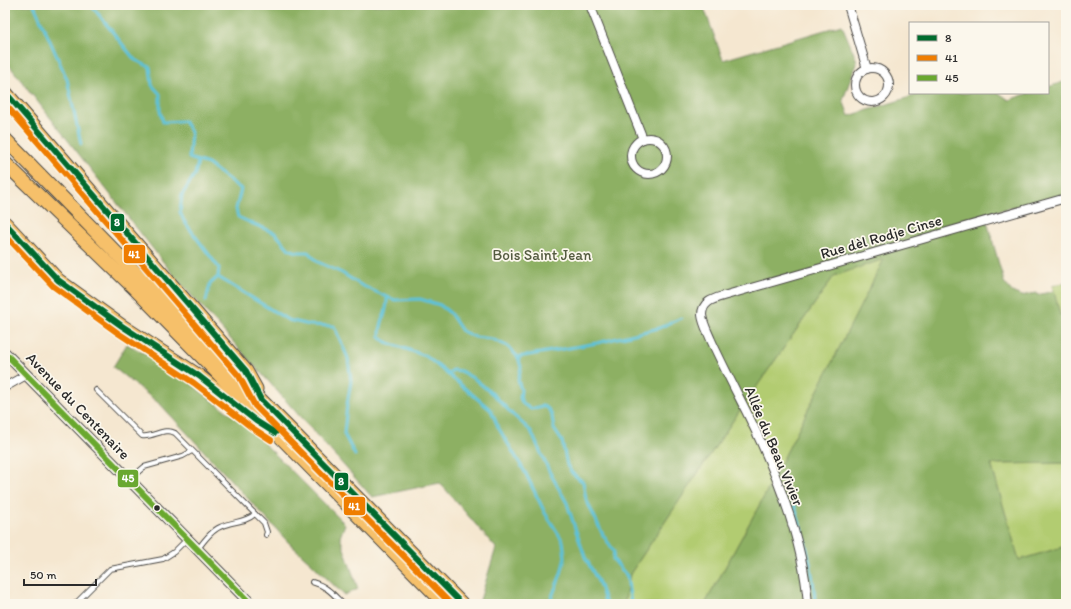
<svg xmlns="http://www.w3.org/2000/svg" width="1071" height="609" font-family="Itim,sans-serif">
	<rect width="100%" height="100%" fill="#fbf7ec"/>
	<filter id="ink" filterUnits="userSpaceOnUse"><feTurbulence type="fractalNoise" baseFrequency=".025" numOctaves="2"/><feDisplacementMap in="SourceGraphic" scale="8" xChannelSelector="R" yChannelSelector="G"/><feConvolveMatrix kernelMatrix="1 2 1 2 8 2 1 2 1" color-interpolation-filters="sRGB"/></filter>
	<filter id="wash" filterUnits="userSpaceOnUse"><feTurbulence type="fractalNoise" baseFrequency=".012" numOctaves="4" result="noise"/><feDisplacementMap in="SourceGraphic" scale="16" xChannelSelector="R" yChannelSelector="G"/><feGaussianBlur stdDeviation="0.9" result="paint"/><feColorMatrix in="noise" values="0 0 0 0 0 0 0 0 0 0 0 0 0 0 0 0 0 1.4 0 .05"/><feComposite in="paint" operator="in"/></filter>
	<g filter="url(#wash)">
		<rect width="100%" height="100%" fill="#f5e7d0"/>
		<g fill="#b2cc71" stroke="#6e7c4e">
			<polygon points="885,258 765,495 705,604 624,604 630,574 734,419 834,276"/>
			<polygon points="1066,282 1066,314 1060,315 1052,286"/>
			<polygon points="1066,463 1066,546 1019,560 991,464"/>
		</g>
		<g fill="#8db063" stroke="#5c6e47">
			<polygon points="5,5 703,5 723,60 842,25 857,61 843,100 849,116 923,93 999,93 1009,100 1029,93 1048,93 1048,87 1066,81 1066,194 985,214 1004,282 1012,292 1021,296 1036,293 1037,295 1054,291 1060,315 1066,314 1066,463 991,464 1019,560 1066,546 1066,604 705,604 765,495 884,259 834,276 734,419 630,574 624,604 484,604 480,600 496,548 440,483 372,497 175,277 5,60"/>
			<polygon points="127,344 178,372 201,392 249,428 345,524 340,537 358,589 344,595 310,562 290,544 161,405 113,367"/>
		</g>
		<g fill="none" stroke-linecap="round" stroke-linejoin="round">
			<g stroke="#5cc2da" stroke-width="3">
				<polyline points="34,5 67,79 81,144"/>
				<polyline points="91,5 135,60 150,67 152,85 160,94 160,111 163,122 184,121 191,132 189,158 208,164 241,189 236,209 238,217 249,222 275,233 289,249 297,252 308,252 318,262 342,273 361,285 387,297 395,300 420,299 440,305 450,313 462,331 475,337 492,339 507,346 518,357 521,367 518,380 521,390 520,398 523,404 531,409 542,406 547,408 549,410 552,416 554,429 562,441 567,465 572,473 583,482 586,499 603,535 614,551 613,559 627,576 631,604"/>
				<polyline points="198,162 195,174 182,195 180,212 184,221 219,268 218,277 210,284 206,301"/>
				<polyline points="218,277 288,320 310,325 334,326 348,358 351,381 347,405 344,434 355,455"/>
				<path d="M387,297C388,314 379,321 380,337L386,342L426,356L491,410L498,427L525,472L545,513L563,541L565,557L561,574L549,604"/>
				<polyline points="518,357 597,343 659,328 681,318"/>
				<polyline points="447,374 453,370 461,371 476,380 495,396 512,414 531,431 549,471 567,503 574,525 585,557 599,583 606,604"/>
				<path d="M792,498C803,533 814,568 815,604"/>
			</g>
		</g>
	</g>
	<g filter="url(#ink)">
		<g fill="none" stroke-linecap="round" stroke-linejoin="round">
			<defs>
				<g id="service">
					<path d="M96,390L142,436C153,438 164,427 175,433L264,523L267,532L266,535"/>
					<polyline points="130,479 144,467 183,456 192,451"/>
					<path d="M198,549C203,542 213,530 220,527C232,521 245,523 255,514"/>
					<path d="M312,582C327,586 333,594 343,604"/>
					<polyline points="75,604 110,569 163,559 174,552 187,539"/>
				</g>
				<g id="minor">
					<polyline points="590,5 643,139"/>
					<polyline points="848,5 867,69"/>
					<circle cx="872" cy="85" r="17"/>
					<circle cx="649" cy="156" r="18"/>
					<polyline points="5,387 26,375"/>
					<path d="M808,604C803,540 777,474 749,417C736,391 723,366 711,340C708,332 703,324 702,315C702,302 713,299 723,296L1066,198"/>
				</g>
				<polyline id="tertiary" points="5,353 251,604"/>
				<g id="trunk">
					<polyline points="5,92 246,371 256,389"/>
					<polyline points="5,139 225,364 261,400 462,604"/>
					<polyline points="5,163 132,286 445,604"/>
					<polyline points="5,223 58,280 122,326 199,376 252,418"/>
				</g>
			</defs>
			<use href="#service" stroke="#494744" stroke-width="6"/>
			<use href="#minor" stroke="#494744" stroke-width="10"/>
			<use href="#tertiary" stroke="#494744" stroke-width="12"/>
			<use href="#trunk" stroke="#494744" stroke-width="15"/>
			<use href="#service" stroke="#fff" stroke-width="4"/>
			<use href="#minor" stroke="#fff" stroke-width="8"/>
			<use href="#tertiary" stroke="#fff" stroke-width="10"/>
			<use href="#trunk" stroke="#f6c06b" stroke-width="13"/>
			<defs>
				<g id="bus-1">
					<polyline points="5,92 246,371 261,400 462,604"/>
					<polyline points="5,223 58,280 122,326 199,376 256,421 275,433"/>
				</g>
				<g id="bus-2">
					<polyline points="5,104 239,376 255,406 451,604"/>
					<polyline points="5,235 53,286 118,333 194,383 251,427 271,440"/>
				</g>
				<polyline id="bus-3" points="5,353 251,604"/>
			</defs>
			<use href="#bus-1" stroke="#fbf7ec" stroke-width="9"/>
			<use href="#bus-2" stroke="#fbf7ec" stroke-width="9"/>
			<use href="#bus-3" stroke="#fbf7ec" stroke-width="9"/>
			<use href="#bus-1" stroke="#006b2d" stroke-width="6"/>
			<use href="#bus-2" stroke="#ef7d00" stroke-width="6"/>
			<use href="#bus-3" stroke="#69a82f" stroke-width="6"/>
		</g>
	</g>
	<circle fill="#2b2b2b" stroke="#fbf7ec" stroke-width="1.5" cx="157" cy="508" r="3.5"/>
	<g text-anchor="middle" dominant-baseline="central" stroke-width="3.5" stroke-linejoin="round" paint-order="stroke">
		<g font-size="15" fill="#2b2b2b" stroke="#fbf7ec">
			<text transform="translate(881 237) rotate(-16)">Rue dèl Rodje Cinse</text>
			<text transform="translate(78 406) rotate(46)">Avenue du Centenaire</text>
			<text transform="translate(774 446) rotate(67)">Allée du Beau Vivier</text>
		</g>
		<g font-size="15" fill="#545b40" stroke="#fbf7ec">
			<text x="542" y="255">Bois Saint Jean</text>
		</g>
	</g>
	<g stroke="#fbf7ec" stroke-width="1.5">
		<rect x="110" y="213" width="15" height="19" rx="4" fill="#006b2d"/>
		<rect x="123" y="244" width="23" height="20" rx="4" fill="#ef7d00"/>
		<rect x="117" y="469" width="22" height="19" rx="4" fill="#69a82f"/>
		<rect x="334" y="472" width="15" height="19" rx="4" fill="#006b2d"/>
		<rect x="343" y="496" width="23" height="20" rx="4" fill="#ef7d00"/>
	</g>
	<g font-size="11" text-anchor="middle" font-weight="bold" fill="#fff">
		<text x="117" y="226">8</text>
		<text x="134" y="258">41</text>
		<text x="128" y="482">45</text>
		<text x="341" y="485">8</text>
		<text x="354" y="510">41</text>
	</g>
	<rect width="1071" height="609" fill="none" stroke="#fbf7ec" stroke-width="20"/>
	<rect x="909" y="22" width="140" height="72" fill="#fbf7ec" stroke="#a8a59f"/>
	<rect x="917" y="35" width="20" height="6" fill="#006b2d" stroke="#a8a59f"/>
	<text x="945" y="42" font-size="12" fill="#2b2b2b">8</text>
	<rect x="917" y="55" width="20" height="6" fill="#ef7d00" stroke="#a8a59f"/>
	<text x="945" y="62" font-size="12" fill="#2b2b2b">41</text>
	<rect x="917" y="75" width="20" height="6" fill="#69a82f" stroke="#a8a59f"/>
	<text x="945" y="82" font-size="12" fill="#2b2b2b">45</text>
	<path d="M24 579v6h72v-6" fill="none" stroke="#2b2b2b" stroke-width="2"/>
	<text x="30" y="579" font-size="12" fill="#2b2b2b" stroke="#fbf7ec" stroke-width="3" paint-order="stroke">50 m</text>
</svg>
